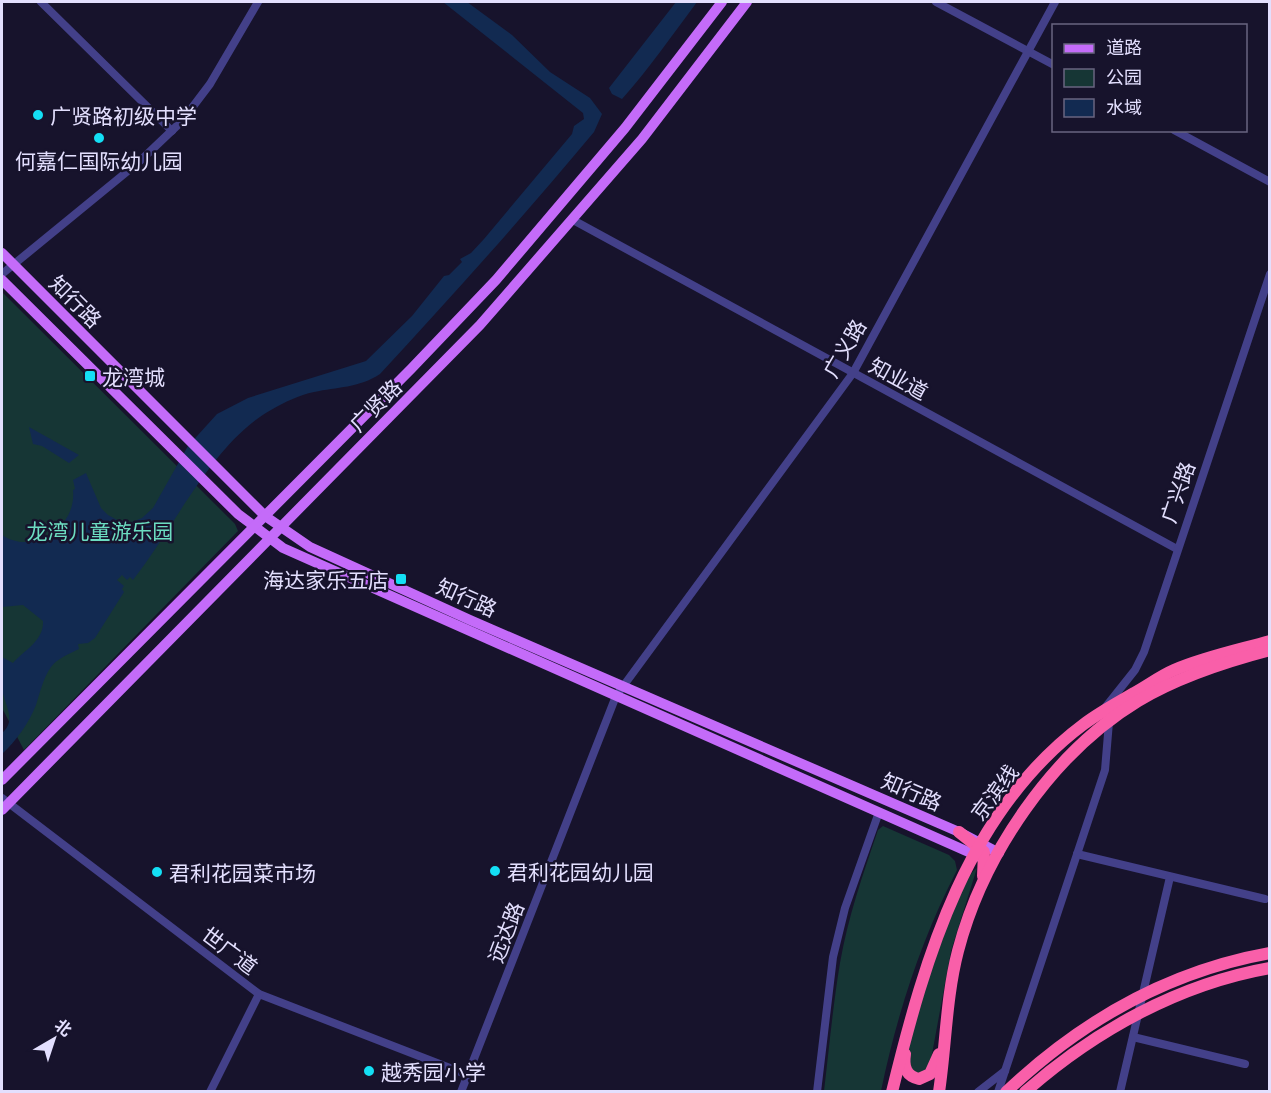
<svg xmlns="http://www.w3.org/2000/svg" width="1271" height="1093" font-family="Commissioner,'Noto Sans SC',sans-serif">
	<rect width="100%" height="100%" fill="#17132c"/>
	<g fill="#163635">
		<polygon points="2,292 235,524 238,531 24,750 2,708"/>
		<path d="M883,826L949,855L955,861L957,870C921,940 897,1014 881,1091H824C829,1049 833,1005 840,963C848,917 863,874 878,830Z"/>
		<path d="M977,868L951,951L930,1065L920,1074L911,1070C910,1066 908,1061 908,1057C910,1028 956,880 977,868Z"/>
	</g>
	<g fill="#122a51">
		<path d="M443,2H467L512,35L550,72L590,98L602,114L594,132C525,215 453,295 380,374C359,388 337,387 314,392C299,395 285,402 271,410C213,442 174,528 133,580L130,577L127,580L122,575L117,580L124,586L122,589L124,592L95,638L88,643L78,644L79,649C69,654 58,658 51,667C43,678 40,693 36,705C29,723 16,741 2,754V733C18,720 3,703 2,687C0,678 2,667 2,657L13,663C24,650 44,641 43,621L23,605L2,607V535C33,556 77,527 73,490L75,489L73,480L86,473L101,508L108,515L119,521L132,522L142,518L153,508L188,446L217,414L248,398L366,361L412,316L444,276L449,275L462,262L460,259L471,253L484,239L572,134L574,126L584,119L583,113Z"/>
		<path d="M676,2H697C673,34 649,69 622,99L612,94L609,88Z"/>
		<polygon points="29,427 79,455 69,463 42,446 33,444"/>
	</g>
	<g fill="none" stroke-linecap="round" stroke-linejoin="round">
		<g stroke="#434089" stroke-width="8">
			<polyline points="41,2 172,131"/>
			<polyline points="936,2 1054,65"/>
			<polyline points="1174,130 1270,182"/>
			<polyline points="573,220 1177,549"/>
			<polyline points="2,274 140,161 182,121 210,84 258,2"/>
			<polyline points="1104,709 1135,670 1144,652 1270,274"/>
			<polyline points="2,798 259,994 468,1075"/>
			<polyline points="1077,854 1265,899"/>
			<polyline points="1133,1037 1245,1064"/>
			<polyline points="210,1092 259,994"/>
			<polyline points="461,1092 616,696 853,373 1055,2"/>
			<polyline points="817,1092 833,957 845,908 879,812"/>
			<polyline points="978,1092 1005,1071"/>
			<polyline points="998,1092 1105,770 1109,722"/>
			<polyline points="1120,1092 1170,877"/>
		</g>
		<g stroke="#c46bf9" stroke-width="10">
			<polyline points="2,253 265,516 310,547 470,620 959,832 999,853"/>
			<polyline points="2,280 238,514 283,548 982,858"/>
			<polyline points="2,780 411,369 496,280 625,128 722,2"/>
			<polyline points="2,810 480,325 642,139 747,2"/>
		</g>
		<g stroke="#f95fa9" stroke-width="12">
			<polyline points="959,832 984,852 983,876"/>
			<path d="M905,1054C903,1067 906,1076 919,1079L930,1074L939,1054"/>
			<path d="M892,1092C925,957 967,811 1084,724C1100,712 1117,703 1134,693C1147,686 1160,676 1174,670C1204,657 1238,650 1270,641"/>
			<path d="M939,1092C946,1045 946,997 958,951C983,855 1052,753 1138,701C1178,677 1224,662 1270,650"/>
		</g>
		<g stroke="#f95fa9" stroke-width="12">
			<path d="M1006,1092C1080,1022 1169,971 1270,953"/>
			<path d="M1025,1092C1094,1031 1179,984 1270,968"/>
		</g>
	</g>
	<g fill="#14dff5" stroke="#17132c" stroke-width="2">
		<circle cx="38" cy="115" r="6"/>
		<circle cx="99" cy="138" r="6"/>
		<rect x="84" y="370" width="12" height="12" rx="3"/>
		<rect x="395" y="573" width="12" height="12" rx="3"/>
		<circle cx="495" cy="871" r="6"/>
		<circle cx="157" cy="872" r="6"/>
		<circle cx="369" cy="1071" r="6"/>
	</g>
	<g text-anchor="middle" dominant-baseline="central" stroke-width="5" stroke-linejoin="round" paint-order="stroke">
		<g font-size="21" fill="#e3dffe" stroke="#17132c" text-anchor="start">
			<text x="50" y="115">广贤路初级中学</text>
			<text x="99" y="160" text-anchor="middle">何嘉仁国际幼儿园</text>
			<text x="102" y="376">龙湾城</text>
			<text x="389" y="579" text-anchor="end">海达家乐五店</text>
			<text x="507" y="871">君利花园幼儿园</text>
			<text x="169" y="872">君利花园菜市场</text>
			<text x="381" y="1071">越秀园小学</text>
		</g>
		<g font-size="21" fill="#e3dffe" stroke="#17132c">
			<text transform="translate(76 301) rotate(45)">知行路</text>
			<text transform="translate(844 348) rotate(-60)">广义路</text>
			<text transform="translate(899 378) rotate(29)">知业道</text>
			<text transform="translate(375 405) rotate(-45)">广贤路</text>
			<text transform="translate(1177 492) rotate(-71)">广兴路</text>
			<text transform="translate(467 597) rotate(24)">知行路</text>
			<text transform="translate(912 791) rotate(23)">知行路</text>
			<text transform="translate(994 792) rotate(-53)">京滨线</text>
			<text transform="translate(505 932) rotate(-69)">远达路</text>
			<text transform="translate(230 950) rotate(37)">世广道</text>
		</g>
		<g font-size="21" fill="#6cddc1" stroke="#17132c">
			<text x="100" y="530">龙湾儿童游乐园</text>
		</g>
	</g>
	<rect width="1271" height="1093" fill="none" stroke="#e3dffe" stroke-width="6"/>
	<rect x="1052" y="24" width="195" height="108" fill="#17132c" stroke="#696580" stroke-width="1.5"/>
	<rect x="1064" y="44" width="30" height="9" fill="#c46bf9" stroke="#696580" stroke-width="1.5"/>
	<text x="1106" y="54" font-size="18" fill="#e3dffe">道路</text>
	<rect x="1064" y="69" width="30" height="18" fill="#163635" stroke="#696580" stroke-width="1.5"/>
	<text x="1106" y="84" font-size="18" fill="#e3dffe">公园</text>
	<rect x="1064" y="99" width="30" height="18" fill="#122a51" stroke="#696580" stroke-width="1.5"/>
	<text x="1106" y="114" font-size="18" fill="#e3dffe">水域</text>
	<g transform="translate(54 1039) rotate(39)" stroke="#17132c" stroke-width="4.5" paint-order="stroke">
	<path d="M0-4.5L10 22L0 15L-10 22Z" fill="#e3dffe"/>
	<text y="-9" font-size="16" font-weight="bold" text-anchor="middle" fill="#e3dffe">北</text>
	</g>
</svg>
